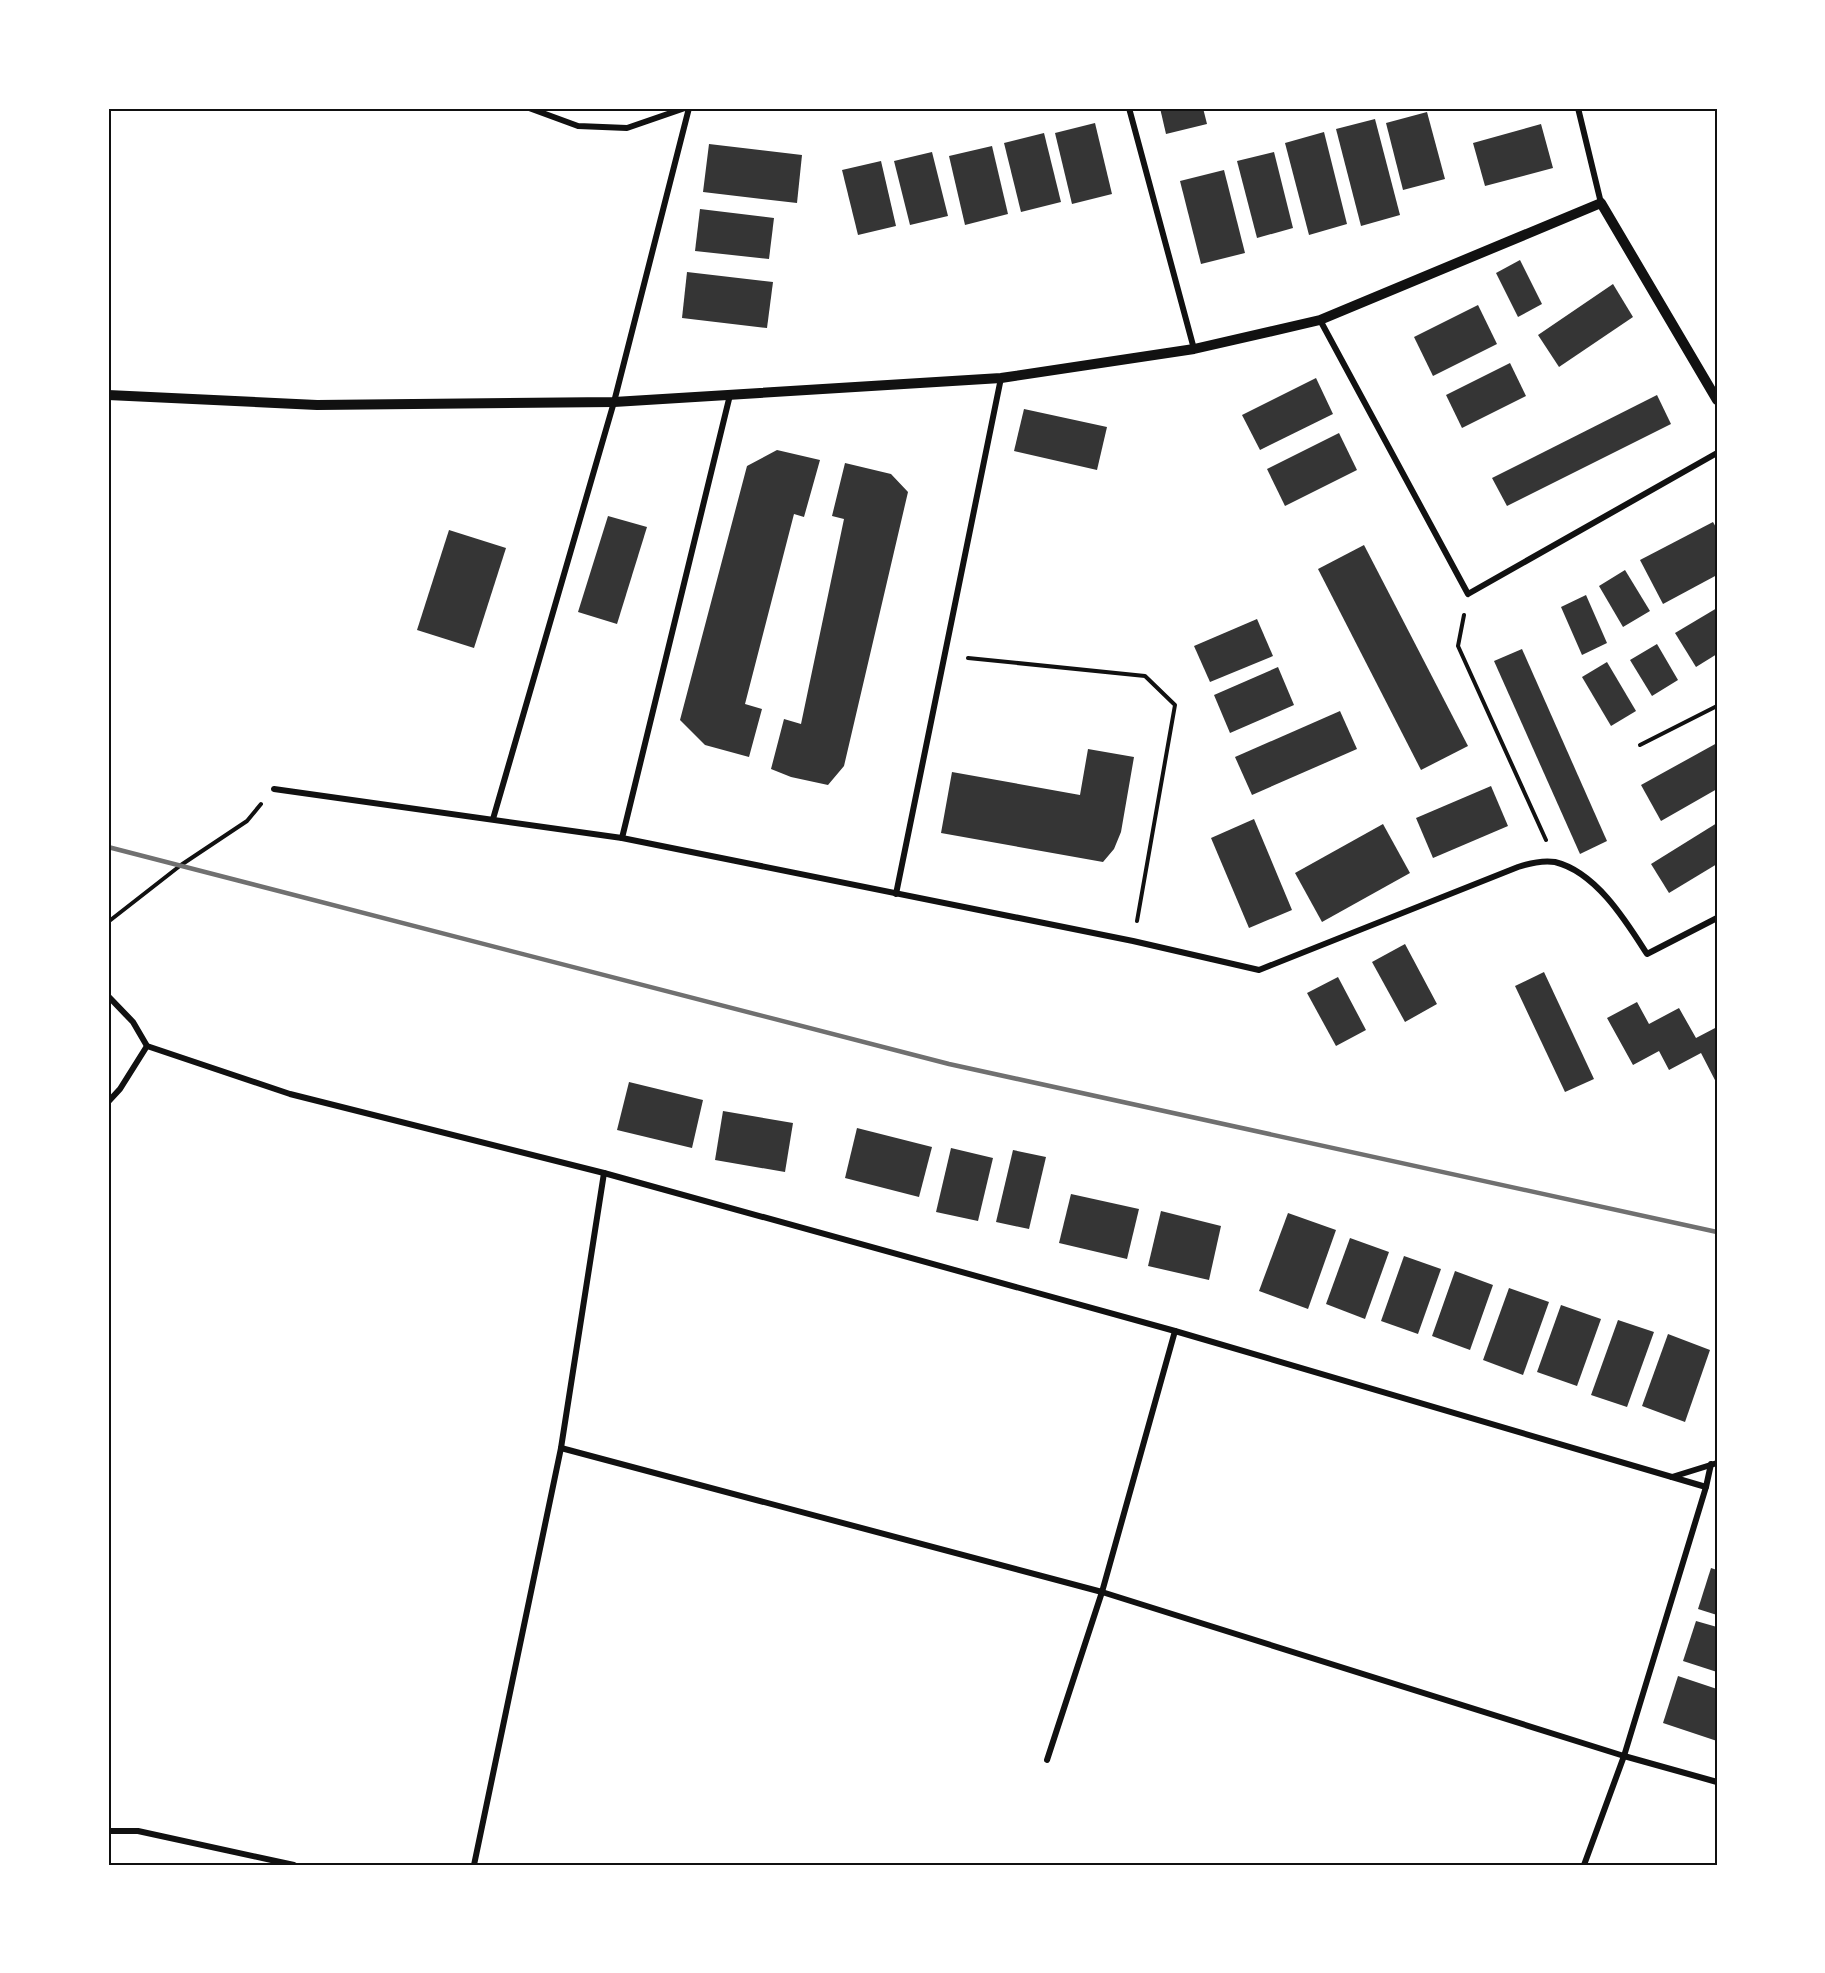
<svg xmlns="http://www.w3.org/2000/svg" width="1825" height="1973" font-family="'IBM Plex Sans',sans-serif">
	<rect width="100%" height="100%" fill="#fff"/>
	<g fill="#353535">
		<polygon points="1160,108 1203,108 1207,124 1166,134"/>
		<polygon points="1427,112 1445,179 1403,190 1386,123"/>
		<polygon points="1375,119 1400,215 1361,226 1336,129"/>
		<polygon points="1095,123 1112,194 1072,204 1055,133"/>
		<polygon points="1541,124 1553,168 1485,186 1473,143"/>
		<polygon points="1324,132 1347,224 1309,235 1285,143"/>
		<polygon points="1044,133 1061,202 1021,212 1004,143"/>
		<polygon points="709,144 802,155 797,203 703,192"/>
		<polygon points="992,146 1008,214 965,225 949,156"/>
		<polygon points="932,152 948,216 910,225 894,161"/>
		<polygon points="1274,152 1293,228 1257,238 1237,161"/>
		<polygon points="881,161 896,226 858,235 842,170"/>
		<polygon points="1224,170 1245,253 1201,264 1180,181"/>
		<polygon points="700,209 774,218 769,259 695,251"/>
		<polygon points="1520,260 1542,304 1518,317 1496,273"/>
		<polygon points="687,272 773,282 767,328 682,318"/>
		<polygon points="1613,284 1633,317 1559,367 1538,335"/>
		<polygon points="1478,305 1497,344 1433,376 1414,337"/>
		<polygon points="1510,363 1526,396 1462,428 1446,395"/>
		<polygon points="1316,378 1333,414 1260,450 1242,415"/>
		<polygon points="1657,395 1671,424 1507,506 1492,478"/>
		<polygon points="1024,409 1107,427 1097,470 1014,451"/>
		<polygon points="1339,433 1357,470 1285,506 1267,469"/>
		<polygon points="777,450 820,460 804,517 794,514 745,704 762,709 749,757 705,745 680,720 747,466"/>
		<polygon points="845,463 891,474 908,492 844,766 828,785 791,777 771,769 784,719 801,724 844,519 832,516"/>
		<polygon points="608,516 647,527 617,624 578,612"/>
		<polygon points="1713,522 1717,529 1717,575 1663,604 1640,560"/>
		<polygon points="449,530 506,548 474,648 417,630"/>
		<polygon points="1364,545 1468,746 1421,770 1318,569"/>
		<polygon points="1625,570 1650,611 1623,627 1599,586"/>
		<polygon points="1586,595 1607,643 1582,655 1561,607"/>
		<polygon points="1717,608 1717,654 1696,667 1675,633"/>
		<polygon points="1257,619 1273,656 1210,682 1194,646"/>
		<polygon points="1657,644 1678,680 1652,696 1630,660"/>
		<polygon points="1522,649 1607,841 1580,854 1494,661"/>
		<polygon points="1607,662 1636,711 1611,726 1582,677"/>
		<polygon points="1278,667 1294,705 1230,733 1214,695"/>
		<polygon points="1340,711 1357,749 1252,795 1235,757"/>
		<polygon points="1717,743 1717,789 1661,821 1641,785"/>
		<polygon points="1088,749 1134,757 1121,832 1114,849 1103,862 941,833 952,772 1080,795"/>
		<polygon points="1491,786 1508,826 1433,858 1416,818"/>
		<polygon points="1254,819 1292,910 1249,928 1211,838"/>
		<polygon points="1717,823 1717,864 1669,893 1651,864"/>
		<polygon points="1383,824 1410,873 1322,922 1295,873"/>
		<polygon points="1405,944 1437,1004 1405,1022 1372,962"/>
		<polygon points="1544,972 1594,1079 1565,1092 1515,986"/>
		<polygon points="1338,977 1366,1030 1336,1046 1307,993"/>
		<polygon points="1637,1002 1649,1024 1679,1008 1696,1038 1717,1027 1717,1084 1701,1053 1669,1070 1659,1051 1633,1065 1607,1018"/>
		<polygon points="629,1082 703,1100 692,1148 617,1130"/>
		<polygon points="723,1111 793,1123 785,1172 715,1160"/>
		<polygon points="857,1128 932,1147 919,1197 845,1178"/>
		<polygon points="951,1148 993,1158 978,1221 936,1212"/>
		<polygon points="1013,1150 1046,1157 1029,1229 996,1222"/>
		<polygon points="1071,1194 1139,1209 1127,1259 1059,1243"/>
		<polygon points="1161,1211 1221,1226 1209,1280 1148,1266"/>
		<polygon points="1288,1213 1336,1230 1308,1309 1259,1291"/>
		<polygon points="1350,1238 1389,1252 1365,1319 1326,1304"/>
		<polygon points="1404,1256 1441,1269 1418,1334 1381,1321"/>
		<polygon points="1455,1271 1493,1285 1470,1350 1432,1336"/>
		<polygon points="1509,1288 1549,1302 1523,1375 1483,1360"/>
		<polygon points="1561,1305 1601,1319 1577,1386 1537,1372"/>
		<polygon points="1618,1320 1654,1332 1627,1407 1591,1395"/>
		<polygon points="1668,1334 1710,1350 1685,1422 1642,1406"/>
		<polygon points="1711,1568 1717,1570 1717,1615 1698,1609"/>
		<polygon points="1696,1621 1717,1627 1717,1672 1683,1661"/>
		<polygon points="1678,1676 1717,1689 1717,1741 1663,1723"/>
	</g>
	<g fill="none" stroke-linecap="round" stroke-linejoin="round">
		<g stroke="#111" stroke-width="4">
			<polyline points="1464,615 1458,646 1546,840"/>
			<polyline points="968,658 1145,676 1175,705 1137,921"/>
			<polyline points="1640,745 1717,706"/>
			<polyline points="108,922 181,865 247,821 261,804"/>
		</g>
		<g stroke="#111" stroke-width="6">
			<polyline points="529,108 578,126 627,128 685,108"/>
			<polyline points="1129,108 1194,349"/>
			<polyline points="1578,108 1601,203"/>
			<polyline points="1320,320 1468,594 1717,453"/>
			<path d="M274,789L622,838L1133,941L1259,970L1518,867C1530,863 1542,860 1555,862C1596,872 1626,921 1647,954L1717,918"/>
			<polyline points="493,819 614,402 689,108"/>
			<polyline points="622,838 730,395"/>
			<polyline points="896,894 1001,378"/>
			<polyline points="108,996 133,1022 147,1046 290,1094 604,1173 1175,1331 1706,1487"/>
			<polyline points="108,1102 120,1089 147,1046"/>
			<polyline points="561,1448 1102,1592 1624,1756 1717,1782"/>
			<polyline points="1672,1477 1717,1463"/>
			<polyline points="1047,1760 1102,1592 1175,1331"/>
			<polyline points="108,1831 138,1831 294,1865"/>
			<polyline points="474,1865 561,1448 604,1173"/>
			<polyline points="1584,1865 1624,1756 1706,1487 1711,1464"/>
		</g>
		<polyline stroke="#111" stroke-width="10" points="108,395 317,405 614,402 1001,378 1194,349 1320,320 1601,203 1717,400"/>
		<polyline stroke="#707070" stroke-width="4.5" points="108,847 949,1064 1717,1232"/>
	</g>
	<rect width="1825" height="1973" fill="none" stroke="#ffffff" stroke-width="219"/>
	<rect x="110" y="110" width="1606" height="1754" fill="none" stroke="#111" stroke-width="2"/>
</svg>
